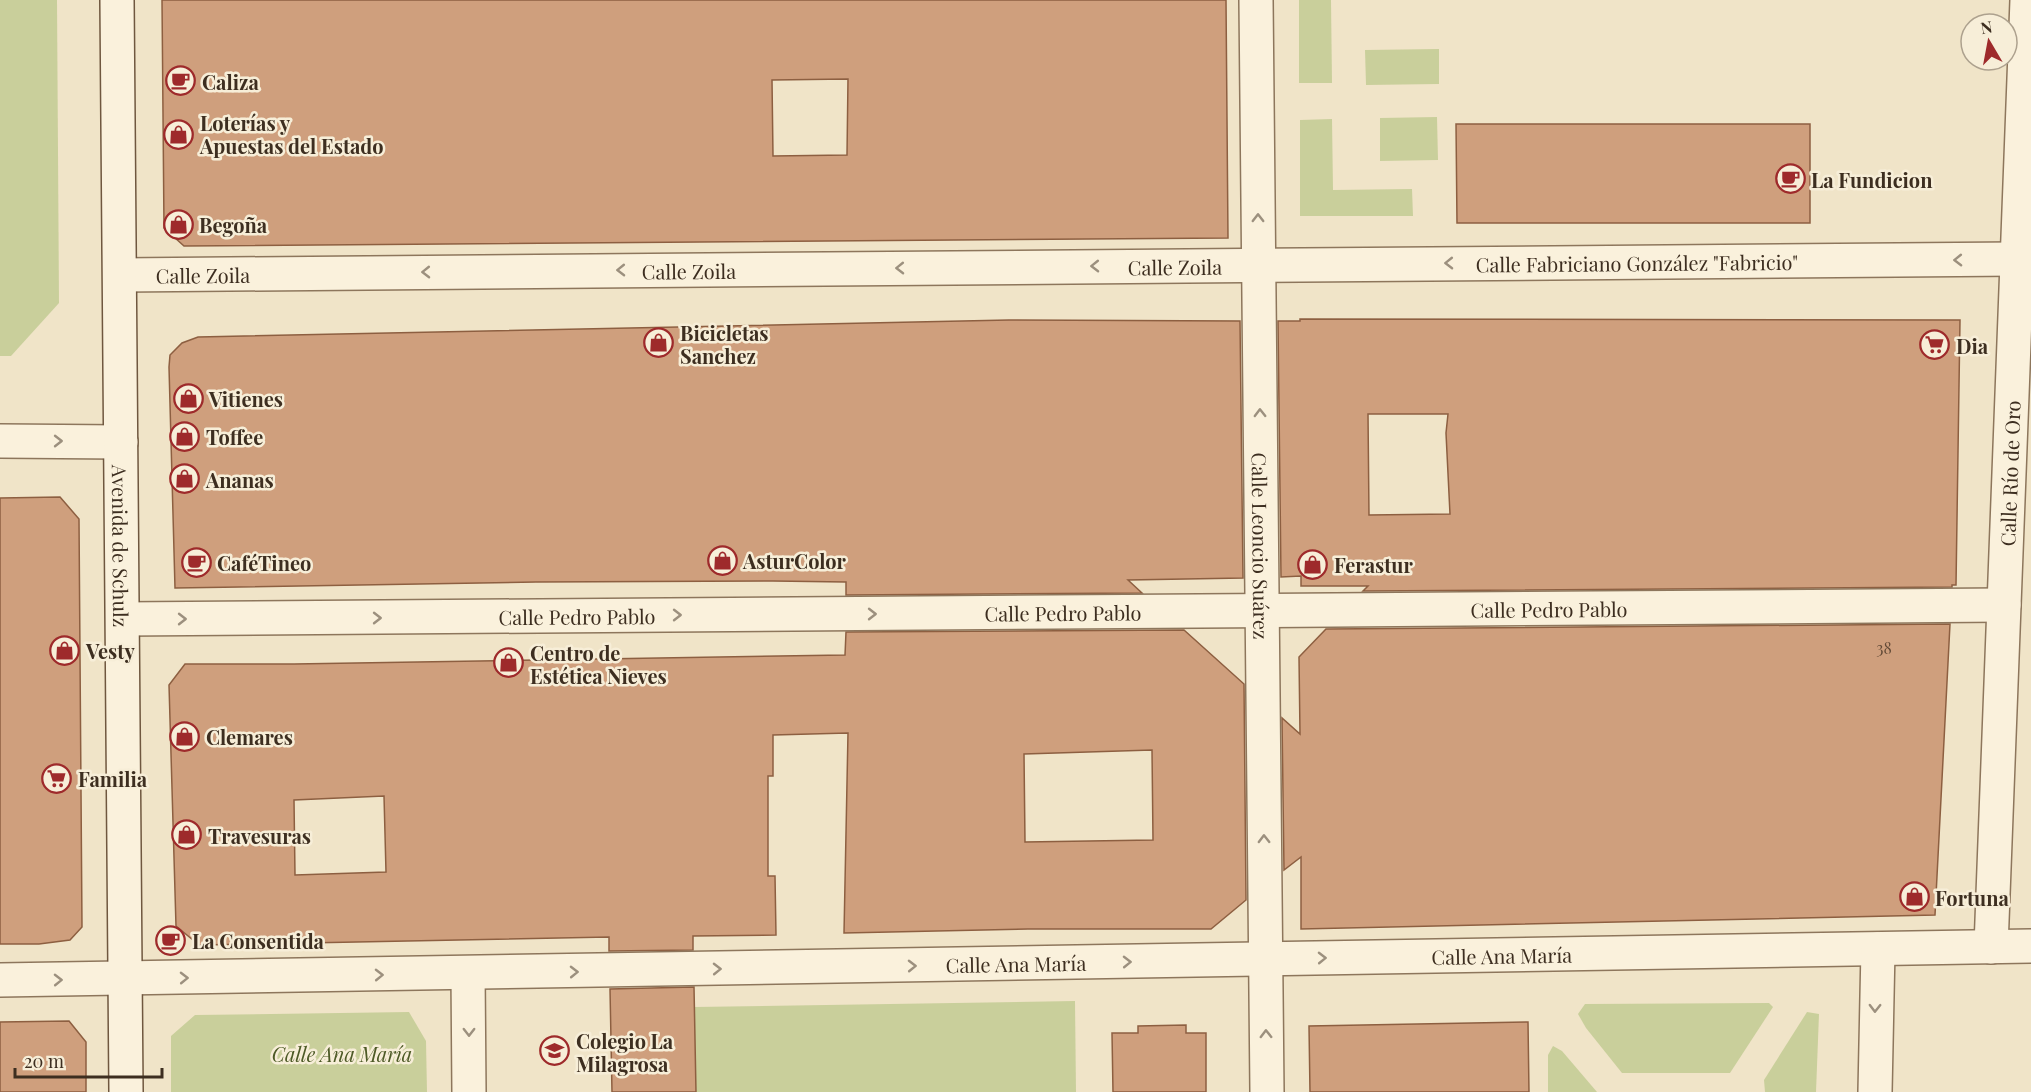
<svg xmlns="http://www.w3.org/2000/svg" width="2031" height="1092" font-family="'Playfair Display',serif">
	<rect width="100%" height="100%" fill="#f0e4c8"/>
	<g fill="#c9cf9b">
		<polygon points="0,0 57,0 59,303 11,356 0,356"/>
		<polygon points="1299,0 1331,0 1332,83 1299,83"/>
		<polygon points="1439,49 1439,84 1366,85 1365,50"/>
		<polygon points="1437,117 1438,160 1380,161 1380,118"/>
		<polygon points="1332,119 1333,190 1412,189 1413,216 1300,216 1300,120"/>
		<polygon points="1075,1001 1076,1092 695,1092 694,1007"/>
		<polygon points="1769,1003 1773,1007 1730,1073 1622,1073 1586,1028 1578,1014 1585,1004"/>
		<polygon points="409,1012 426,1041 427,1092 171,1092 171,1036 195,1015"/>
		<polygon points="1807,1012 1819,1014 1816,1092 1765,1092 1764,1080"/>
		<polygon points="1553,1046 1562,1051 1597,1092 1548,1092 1548,1055"/>
	</g>
	<g fill="#cf9f7d" stroke="#8d5f41" stroke-width="1.5" fill-rule="evenodd">
		<path d="M162,0H1226L1228,238L184,246L164,228ZM848,79L847,155L773,156L772,80Z"/>
		<polygon points="1456,124 1810,124 1810,223 1457,223"/>
		<path d="M1300,319L1960,320L1956,585H1952V587L1363,591L1368,586H1301V576L1281,577L1278,321H1300ZM1368,414H1448L1446,433L1450,514L1369,515Z"/>
		<polygon points="1009,320 1240,321 1243,578 1128,580 1142,593 846,595 846,582 773,581 536,582 175,588 169,367 170,355 182,343 198,337"/>
		<polygon points="60,497 79,519 82,927 70,940 39,944 0,944 0,498"/>
		<polygon points="1950,624 1935,915 1301,929 1301,857 1284,870 1282,718 1300,734 1299,657 1326,629"/>
		<path d="M1184,630L1244,684L1246,900L1211,929H1028L844,933L848,733L773,735V776H768V876H775L776,935L693,936V950L609,951V937L199,945L176,926L169,685L185,664H294L845,655L846,632ZM1152,750L1153,840L1025,842L1024,754ZM384,796L386,872L295,875L294,800Z"/>
		<polygon points="694,987 696,1092 612,1092 610,989"/>
		<polygon points="69,1021 86,1042 86,1092 0,1092 0,1022"/>
		<polygon points="1528,1022 1529,1092 1310,1092 1309,1026"/>
		<polygon points="1186,1025 1186,1033 1206,1033 1206,1092 1113,1092 1112,1033 1138,1033 1138,1026"/>
	</g>
	<g fill="none" stroke-linecap="round" stroke-linejoin="round">
		<defs>
			<g id="street">
				<path id="s1" d="M1256,0L1267,1092"/>
				<path id="s2" d="M121,275L2017,259"/>
				<polyline points="0,441 121,442"/>
				<path id="s3" d="M123,619L2004,605"/>
				<path id="s4" d="M1991,947L2027,0"/>
				<polyline points="468,973 469,1092"/>
				<path id="s5" d="M0,980L2031,946"/>
				<polyline points="1875,1092 1878,949"/>
			</g>
			<g id="secondary">
				<path id="s6" d="M117,0L126,1092"/>
			</g>
		</defs>
		<use href="#street" stroke="#8d765c" stroke-width="36"/>
		<use href="#secondary" stroke="#6f573f" stroke-width="36"/>
		<use href="#street" stroke="#faf1dc" stroke-width="33"/>
		<use href="#secondary" stroke="#faf1dc" stroke-width="33"/>
	</g>
	<defs><path id="oneway-chevron" d="M-2-3.5L2.5 0L-2 3.5" fill="none" stroke-width="1.6" stroke-linecap="round" stroke-linejoin="round" transform="scale(1.5)"/></defs>
	<g stroke="#9c907e">
		<use href="#oneway-chevron" transform="translate(1258 218) rotate(-90)"/>
		<use href="#oneway-chevron" transform="translate(1958 260) rotate(179)"/>
		<use href="#oneway-chevron" transform="translate(1449 263) rotate(179)"/>
		<use href="#oneway-chevron" transform="translate(1095 266) rotate(179)"/>
		<use href="#oneway-chevron" transform="translate(900 268) rotate(179)"/>
		<use href="#oneway-chevron" transform="translate(621 270) rotate(179)"/>
		<use href="#oneway-chevron" transform="translate(426 272) rotate(179)"/>
		<use href="#oneway-chevron" transform="translate(1260 413) rotate(-91)"/>
		<use href="#oneway-chevron" transform="translate(58 441)"/>
		<use href="#oneway-chevron" transform="translate(872 614)"/>
		<use href="#oneway-chevron" transform="translate(677 615)"/>
		<use href="#oneway-chevron" transform="translate(377 618)"/>
		<use href="#oneway-chevron" transform="translate(182 619)"/>
		<use href="#oneway-chevron" transform="translate(1264 839) rotate(-91)"/>
		<use href="#oneway-chevron" transform="translate(1322 958) rotate(-1)"/>
		<use href="#oneway-chevron" transform="translate(1127 962) rotate(-1)"/>
		<use href="#oneway-chevron" transform="translate(912 966) rotate(-1)"/>
		<use href="#oneway-chevron" transform="translate(717 969) rotate(-1)"/>
		<use href="#oneway-chevron" transform="translate(574 972) rotate(-1)"/>
		<use href="#oneway-chevron" transform="translate(379 975) rotate(-1)"/>
		<use href="#oneway-chevron" transform="translate(184 978) rotate(-1)"/>
		<use href="#oneway-chevron" transform="translate(58 980) rotate(-1)"/>
		<use href="#oneway-chevron" transform="translate(1875 1008) rotate(91)"/>
		<use href="#oneway-chevron" transform="translate(469 1032) rotate(90)"/>
		<use href="#oneway-chevron" transform="translate(1266 1034) rotate(-91)"/>
	</g>
	<defs>
		<symbol id="cafe-ring" viewBox="-11 -11 22 22"><circle r="9.5" fill="#f7eed8" stroke="#9e2a2b" stroke-width="1.5"/><path d="M-5.5-4.5H6V0H3Q3 3.5 0 3.5H-2.5Q-5.5 3.5-5.5 0ZM3-3.2v2h1.7v-2ZM-6 4.5H4V6H-6Z" fill="#9e2a2b"/></symbol>
		<symbol id="shop-ring" viewBox="-11 -11 22 22"><circle r="9.5" fill="#f7eed8" stroke="#9e2a2b" stroke-width="1.5"/><path d="M-5-2.5h2.3a2.7 3.5 0 0 1 5.4 0H5L5.5 6h-11ZM-1.5-2.5h3a1.5 2.3 0 0 0-3 0Z" fill="#9e2a2b"/></symbol>
		<symbol id="supermarket-ring" viewBox="-11 -11 22 22"><circle r="9.5" fill="#f7eed8" stroke="#9e2a2b" stroke-width="1.5"/><path d="M-6-5.5h2.5l.6 2H6L4.5 2H-2.5L-4.4-4H-6ZM-1.5 3.2a1.3 1.3 0 1 0 .1 0ZM3 3.2a1.3 1.3 0 1 0 .1 0Z" fill="#9e2a2b"/></symbol>
		<symbol id="school-ring" viewBox="-11 -11 22 22"><circle r="9.5" fill="#f7eed8" stroke="#9e2a2b" stroke-width="1.5"/><path d="M0-5L7-2L0 1L-7-2ZM-4 1L0 2.5L4 1V4Q0 6-4 4Z" fill="#9e2a2b"/></symbol>
	</defs>
	<g fill-rule="evenodd">
		<use href="#cafe-ring" x="164" y="64" width="33" height="33"/>
		<use href="#shop-ring" x="162" y="118" width="33" height="33"/>
		<use href="#cafe-ring" x="1774" y="162" width="33" height="33"/>
		<use href="#shop-ring" x="162" y="208" width="33" height="33"/>
		<use href="#shop-ring" x="642" y="326" width="33" height="33"/>
		<use href="#supermarket-ring" x="1918" y="328" width="33" height="33"/>
		<use href="#shop-ring" x="172" y="382" width="33" height="33"/>
		<use href="#shop-ring" x="168" y="420" width="33" height="33"/>
		<use href="#shop-ring" x="168" y="462" width="33" height="33"/>
		<use href="#shop-ring" x="706" y="544" width="33" height="33"/>
		<use href="#cafe-ring" x="180" y="546" width="33" height="33"/>
		<use href="#shop-ring" x="1296" y="548" width="33" height="33"/>
		<use href="#shop-ring" x="48" y="634" width="33" height="33"/>
		<use href="#shop-ring" x="492" y="646" width="33" height="33"/>
		<use href="#shop-ring" x="168" y="720" width="33" height="33"/>
		<use href="#supermarket-ring" x="40" y="762" width="33" height="33"/>
		<use href="#shop-ring" x="170" y="818" width="33" height="33"/>
		<use href="#shop-ring" x="1898" y="880" width="33" height="33"/>
		<use href="#cafe-ring" x="154" y="924" width="33" height="33"/>
		<use href="#school-ring" x="538" y="1034" width="33" height="33"/>
	</g>
	<g text-anchor="middle" dominant-baseline="central" stroke-width="5" stroke-linejoin="round" paint-order="stroke">
		<g font-size="16" fill="#624a37">
			<text x="1884" y="647">38</text>
		</g>
		<g font-size="20" font-weight="bold" fill="#3d2e20" stroke="#f7eed8" text-anchor="start">
			<text x="202" y="81">Caliza</text>
			<text x="200" y="122">Loterías y<tspan x="200" dy="23">Apuestas del Estado</tspan></text>
			<text x="1811" y="179">La Fundicion</text>
			<text x="199" y="224">Begoña</text>
			<text x="680" y="332">Bicicletas<tspan x="680" dy="23">Sanchez</tspan></text>
			<text x="1956" y="345">Dia</text>
			<text x="209" y="398">Vitienes</text>
			<text x="206" y="436">Toffee</text>
			<text x="206" y="479">Ananas</text>
			<text x="743" y="560">AsturColor</text>
			<text x="217" y="562">CaféTineo</text>
			<text x="1334" y="564">Ferastur</text>
			<text x="86" y="650">Vesty</text>
			<text x="530" y="652">Centro de<tspan x="530" dy="23">Estética Nieves</tspan></text>
			<text x="206" y="736">Clemares</text>
			<text x="78" y="778">Familia</text>
			<text x="208" y="835">Travesuras</text>
			<text x="1935" y="897">Fortuna</text>
			<text x="192" y="940">La Consentida</text>
			<text x="576" y="1040">Colegio La<tspan x="576" dy="23">Milagrosa</tspan></text>
		</g>
		<g font-size="20" fill="#3d2e20" stroke="#f7eed8">
			<text stroke="none"><textPath href="#s2" startOffset="1516">Calle Fabriciano González "Fabricio"</textPath></text>
			<text stroke="none"><textPath href="#s2" startOffset="1054">Calle Zoila</textPath></text>
			<text stroke="none"><textPath href="#s2" startOffset="568">Calle Zoila</textPath></text>
			<text stroke="none"><textPath href="#s2" startOffset="82">Calle Zoila</textPath></text>
			<text stroke="none"><textPath href="#s4" startOffset="474">Calle Río de Oro</textPath></text>
			<text stroke="none"><textPath href="#s6" startOffset="546">Avenida de Schulz</textPath></text>
			<text stroke="none"><textPath href="#s1" startOffset="546">Calle Leoncio Suárez</textPath></text>
			<text stroke="none"><textPath href="#s3" startOffset="1426">Calle Pedro Pablo</textPath></text>
			<text stroke="none"><textPath href="#s3" startOffset="940">Calle Pedro Pablo</textPath></text>
			<text stroke="none"><textPath href="#s3" startOffset="454">Calle Pedro Pablo</textPath></text>
			<text stroke="none"><textPath href="#s5" startOffset="1502">Calle Ana María</textPath></text>
			<text stroke="none"><textPath href="#s5" startOffset="1016">Calle Ana María</textPath></text>
		</g>
		<g font-size="20" font-style="italic" fill="#4d5a26" stroke="#f7eed8">
			<text x="342" y="1053">Calle Ana María</text>
		</g>
	</g>
	<g transform="translate(1989 42) rotate(350)"><circle r="28" fill="#f7eed8" stroke="#ada18e" stroke-width="1.5"/>
	<path d="M0-4.5L10 22L0 15L-10 22Z" fill="#9e2a2b"/>
	<text y="-9" font-size="16" font-weight="bold" text-anchor="middle" fill="#3d2e20">N</text>
	</g>
	<path d="M15 1068v9h147v-9" fill="none" stroke="#3d2e20" stroke-width="3"/>
	<text x="24" y="1068" font-size="18" fill="#3d2e20" stroke="#f7eed8" stroke-width="4.5" paint-order="stroke">20 m</text>
</svg>
